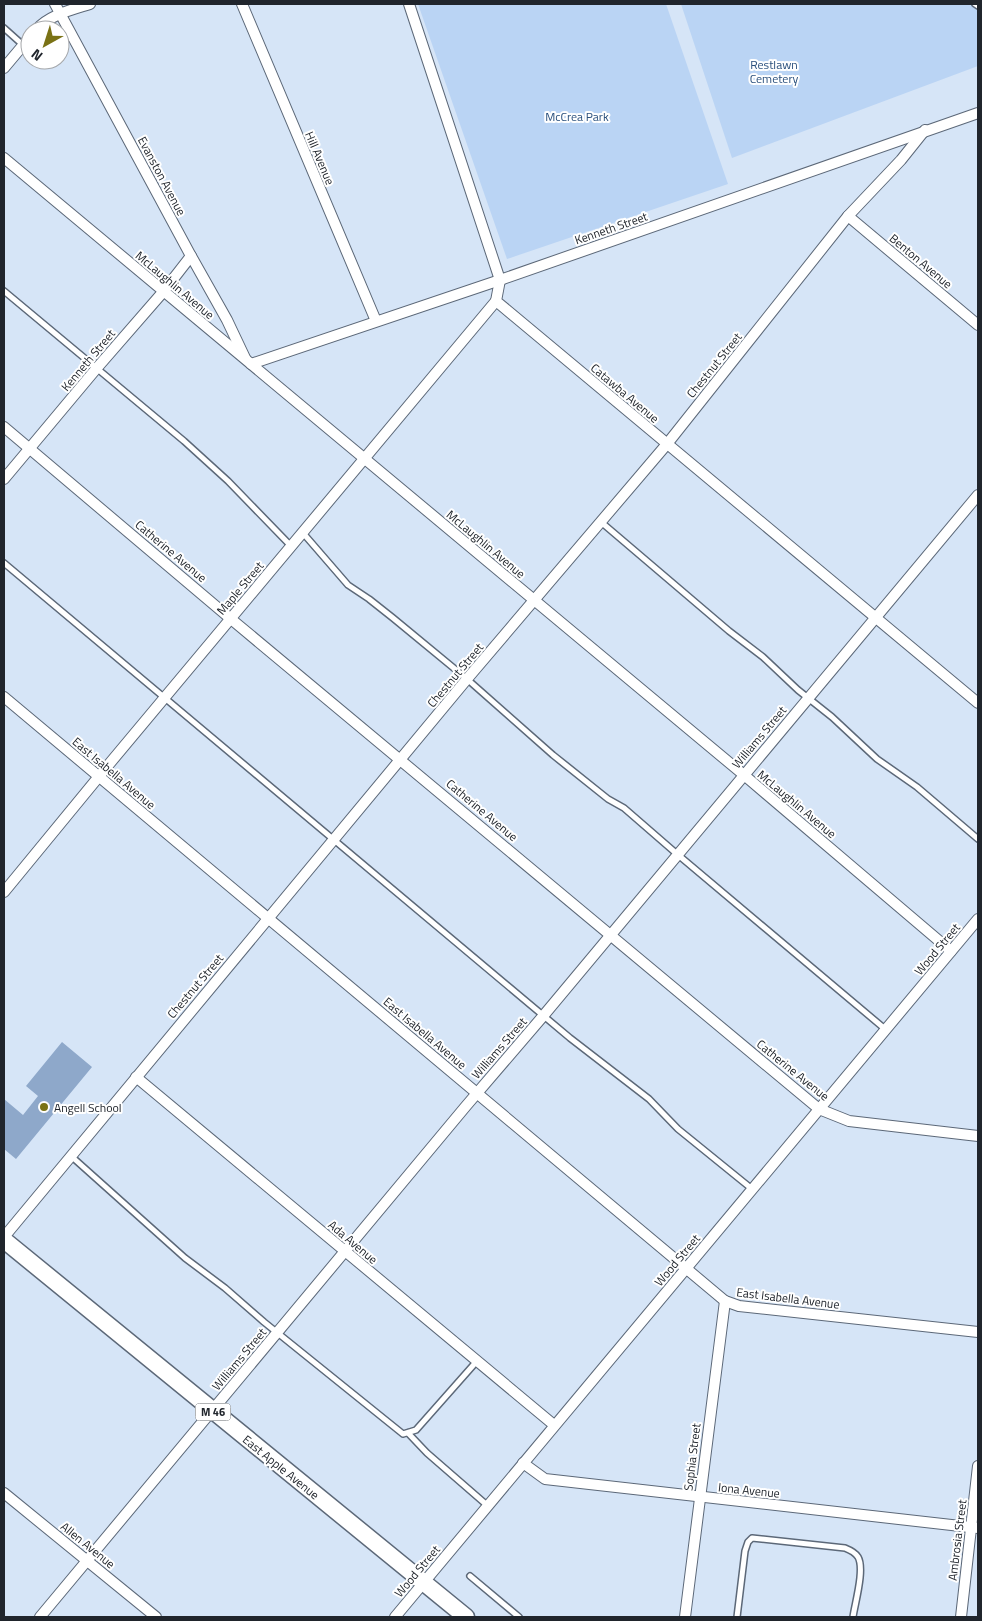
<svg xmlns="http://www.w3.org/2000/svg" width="982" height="1621" font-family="'Titillium Web',sans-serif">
	<rect width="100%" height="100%" fill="#d6e5f7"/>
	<g fill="#bad4f4">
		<polygon points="418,4 666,4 728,184 507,259"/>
		<polygon points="681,4 978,4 978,66 732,158"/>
	</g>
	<polygon fill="#8ea8ca" points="62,1042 92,1067 16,1159 4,1149 4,1099 23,1115 38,1096 26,1086"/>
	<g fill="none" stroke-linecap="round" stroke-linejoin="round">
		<defs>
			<g id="lane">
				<polyline points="975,4 978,6"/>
				<polyline points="4,28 23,45"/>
				<polyline points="4,291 184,441 228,481 291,546"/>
				<polyline points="601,522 729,631 763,657 798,690 832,717 877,759 917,787 978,839"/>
				<polyline points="303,533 348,585 369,599 393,618 467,679 553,755 608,799 624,808 677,854 885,1029"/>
				<polyline points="4,563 570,1038 649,1099 678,1129 752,1189"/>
				<polyline points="71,1156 185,1258 225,1288 264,1322 403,1434 416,1430 477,1361"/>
				<polyline points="408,1433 427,1453 488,1506"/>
				<polyline points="470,1576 519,1617"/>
				<path d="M737,1617L745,1551L748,1542L752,1538L845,1548C850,1550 855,1552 858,1557C865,1569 855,1603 853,1617"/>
			</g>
			<g id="street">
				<polyline points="55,4 191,256 227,320 245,358"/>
				<polyline points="242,4 376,321"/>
				<polyline points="409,4 500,280 496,301 978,703"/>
				<path d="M36,30C49,15 71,10 90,4"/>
				<polyline points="4,68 30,37"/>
				<polyline points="4,158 744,775 951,951"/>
				<polyline points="848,216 978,325"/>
				<polyline points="251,364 500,280 978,113"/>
				<polyline points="4,427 231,619 819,1109 849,1121 978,1136"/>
				<polyline points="4,479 96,369 163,292 191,256"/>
				<polyline points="4,697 725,1301 739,1306 978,1332"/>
				<polyline points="4,892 110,763 496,301"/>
				<polyline points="136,1077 554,1425"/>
				<polyline points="4,1237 467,679 667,444 848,216 901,160 925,130"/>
				<polyline points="523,1463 545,1479 978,1528"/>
				<polyline points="4,1493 156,1617"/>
				<polyline points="40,1617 466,1106 544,1015 978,495"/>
				<polyline points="395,1617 978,919"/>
				<polyline points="685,1617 725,1301"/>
				<polyline points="961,1617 978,1466"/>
			</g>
			<polyline id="primary" points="4,1240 466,1617"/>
		</defs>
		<use href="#lane" stroke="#5c6878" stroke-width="8"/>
		<use href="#street" stroke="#5c6878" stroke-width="12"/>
		<use href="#primary" stroke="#5c6878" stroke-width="19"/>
		<use href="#lane" stroke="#fff" stroke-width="5"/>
		<use href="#street" stroke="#fff" stroke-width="10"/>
		<use href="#primary" stroke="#fff" stroke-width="16"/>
	</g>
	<circle fill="#7a7215" stroke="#fff" stroke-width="2" cx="44" cy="1107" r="5"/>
	<g text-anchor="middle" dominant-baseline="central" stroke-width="4" stroke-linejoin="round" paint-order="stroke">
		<rect fill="#fff" stroke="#63666b" stroke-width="1" x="195.5" y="1403.5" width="35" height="17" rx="4"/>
		<g font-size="11" font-weight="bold" fill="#20252c">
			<text x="213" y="1412">M 46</text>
		</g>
		<g font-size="12" fill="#294f7c" stroke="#fff">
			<text x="774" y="64">Restlawn<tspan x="774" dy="14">Cemetery</tspan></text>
			<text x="577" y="116">McCrea Park</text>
		</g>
		<g font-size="12" fill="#20252c" stroke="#fff">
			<text transform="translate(320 158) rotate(67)">Hill Avenue</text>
			<text transform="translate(162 176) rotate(62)">Evanston Avenue</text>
			<text transform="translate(611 228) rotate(-19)">Kenneth Street</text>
			<text transform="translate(921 261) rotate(40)">Benton Avenue</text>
			<text transform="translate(175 285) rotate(40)">McLaughlin Avenue</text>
			<text transform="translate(88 360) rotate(-50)">Kenneth Street</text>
			<text transform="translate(714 365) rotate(-51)">Chestnut Street</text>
			<text transform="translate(625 393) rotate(40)">Catawba Avenue</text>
			<text transform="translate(486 544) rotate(40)">McLaughlin Avenue</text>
			<text transform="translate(171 551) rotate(40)">Catherine Avenue</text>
			<text transform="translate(240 588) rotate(-50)">Maple Street</text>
			<text transform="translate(455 675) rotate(-50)">Chestnut Street</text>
			<text transform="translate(759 737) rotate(-50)">Williams Street</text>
			<text transform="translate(114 773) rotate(40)">East Isabella Avenue</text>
			<text transform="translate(797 804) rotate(40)">McLaughlin Avenue</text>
			<text transform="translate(482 810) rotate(40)">Catherine Avenue</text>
			<text transform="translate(937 949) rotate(-50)">Wood Street</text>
			<text transform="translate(195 986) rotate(-50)">Chestnut Street</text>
			<text transform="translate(425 1033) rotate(40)">East Isabella Avenue</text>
			<text transform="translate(499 1048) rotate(-49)">Williams Street</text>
			<text transform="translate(793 1070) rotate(39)">Catherine Avenue</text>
			<text transform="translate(353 1242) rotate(40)">Ada Avenue</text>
			<text transform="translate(677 1260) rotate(-50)">Wood Street</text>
			<text transform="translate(788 1298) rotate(7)">East Isabella Avenue</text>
			<text transform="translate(239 1359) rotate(-50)">Williams Street</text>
			<text transform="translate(692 1457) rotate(-83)">Sophia Street</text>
			<text transform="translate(281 1467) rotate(39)">East Apple Avenue</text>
			<text transform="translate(749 1490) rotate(6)">Iona Avenue</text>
			<text transform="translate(957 1540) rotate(-83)">Ambrosia Street</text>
			<text transform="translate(88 1545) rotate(39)">Allen Avenue</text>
			<text transform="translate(417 1571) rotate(-50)">Wood Street</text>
		</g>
		<g font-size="12" fill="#20252c" stroke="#fff" text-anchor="start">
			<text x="54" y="1107">Angell School</text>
		</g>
	</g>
	<rect width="982" height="1621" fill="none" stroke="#20252c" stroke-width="10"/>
	<g transform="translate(45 45) rotate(219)"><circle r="24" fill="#ffffff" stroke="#a6a8ab"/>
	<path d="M0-4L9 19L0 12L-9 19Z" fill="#7a7215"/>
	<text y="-8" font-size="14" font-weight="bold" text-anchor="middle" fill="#20252c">N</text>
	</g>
</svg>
